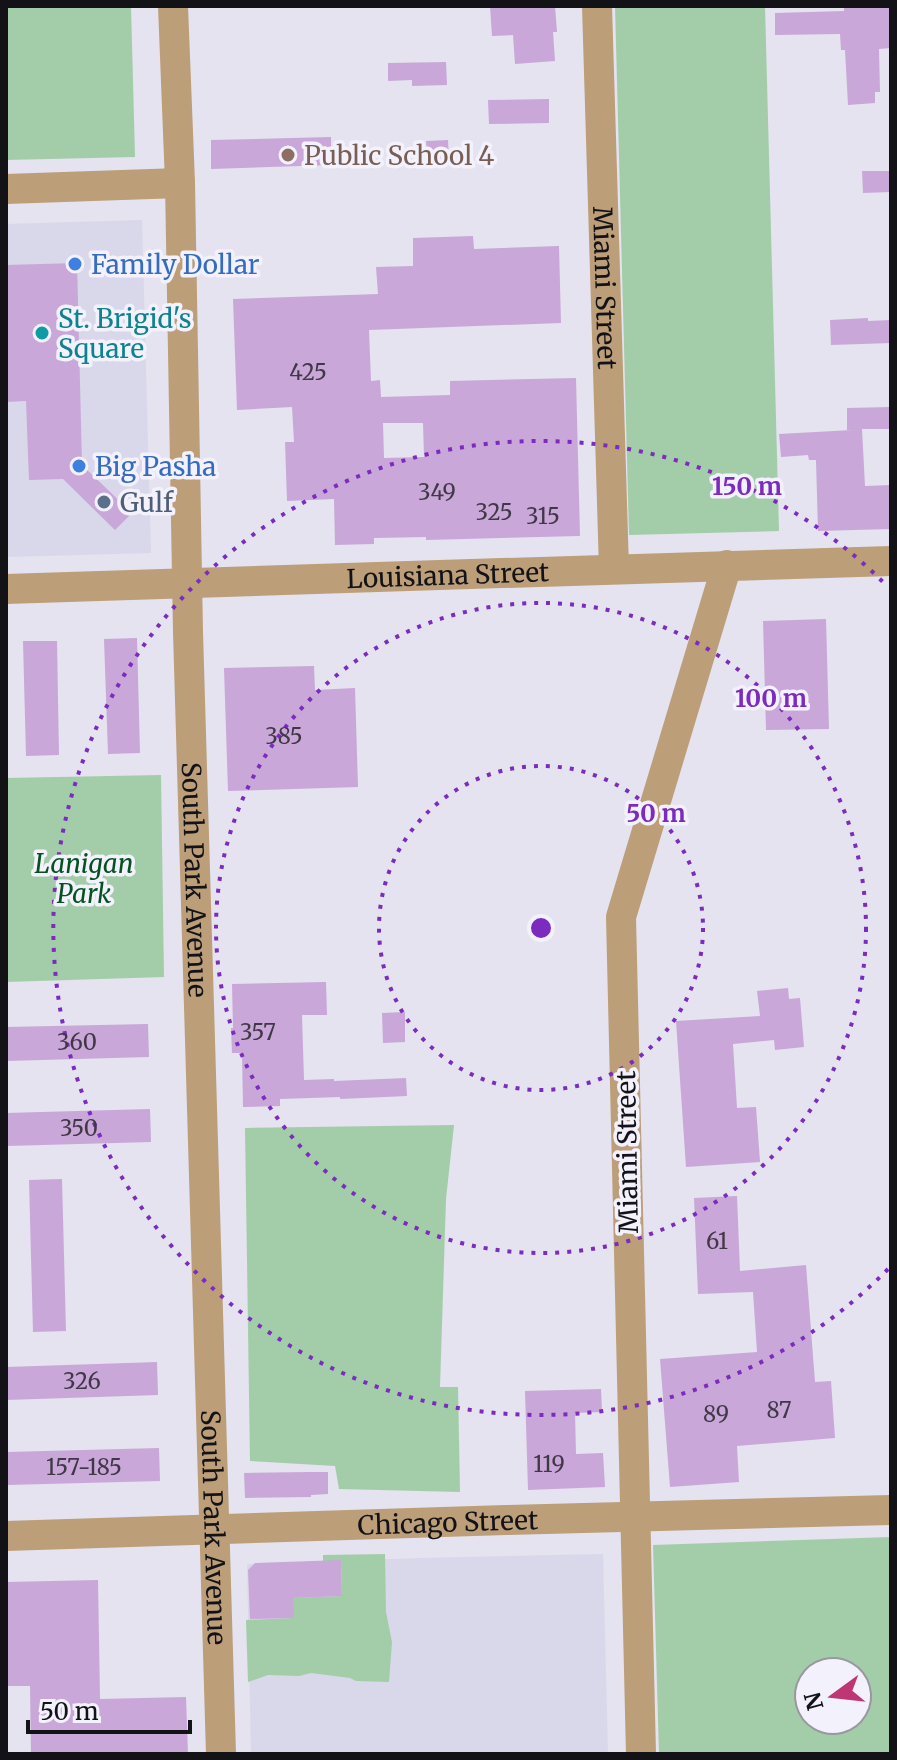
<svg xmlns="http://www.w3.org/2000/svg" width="897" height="1760" font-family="Merriweather,serif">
	<rect width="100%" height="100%" fill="#e4e3ef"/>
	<g fill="#d9d7ea">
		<polygon points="142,220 151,553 6,557 6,224"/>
		<polygon points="603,1554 608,1754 251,1754 247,1564 422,1558"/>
	</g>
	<g fill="#a3cda9" fill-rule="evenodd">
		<polygon points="6,6 131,6 135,157 6,160"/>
		<polygon points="615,6 765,6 779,531 629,535"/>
		<polygon points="161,775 164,977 6,982 6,778"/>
		<polygon points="454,1125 446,1199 440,1387 458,1387 460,1492 339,1489 335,1466 250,1461 245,1128"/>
		<path d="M891,1537V1754H659L653,1545ZM857,1672V1720H809V1672Z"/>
		<polygon points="385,1554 386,1612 392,1642 389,1682 356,1681 350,1678 311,1673 299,1676 268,1675 248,1682 246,1620 293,1618 293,1598 342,1596 341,1561 323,1561 323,1555"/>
	</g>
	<g fill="#c9a7d8" fill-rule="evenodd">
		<polygon points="490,6 555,6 557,32 553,32 555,61 515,64 513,35 492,36"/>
		<polygon points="844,6 891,6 891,48 879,49 880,92 875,92 875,103 848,105 845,50 841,50 840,34 775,35 775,13 844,11"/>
		<polygon points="446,62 447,85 412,86 412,80 388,81 388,63"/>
		<polygon points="549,99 549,123 489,124 488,100"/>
		<polygon points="331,137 331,165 211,169 211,140"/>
		<polygon points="448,140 449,163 428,164 426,141"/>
		<polygon points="862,171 891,171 891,192 863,193"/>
		<path d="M473,236L474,249L559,246L561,323L369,330L371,381L380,380L381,397L450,395V381L576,378L580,536L426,540V537L374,538V544L335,545L334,499L287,501L285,442H294L292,407L237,410L233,299L378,294L376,267L413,266V238ZM383,423H423L424,457L384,458Z"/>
		<polygon points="77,263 82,465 132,513 115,530 63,479 29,480 26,401 6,402 6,265"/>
		<polygon points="868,318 868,321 891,320 891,343 831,345 830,320"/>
		<polygon points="891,407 891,429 862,429 865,486 891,485 891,529 818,531 816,460 809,460 808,455 781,457 779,434 852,430 847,430 847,408"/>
		<polygon points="826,619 829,729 766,730 763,621"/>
		<polygon points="137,638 140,753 108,754 104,639"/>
		<polygon points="23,641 57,641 59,755 26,756"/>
		<polygon points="314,666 315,690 355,688 358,787 228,791 224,668"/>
		<polygon points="326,982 327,1015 302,1015 304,1080 334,1079 334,1081 406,1078 407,1096 340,1099 340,1097 280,1099 280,1106 243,1107 242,1053 232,1053 231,1028 233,1028 232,984"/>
		<polygon points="788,988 789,999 800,998 804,1047 775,1050 774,1040 733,1044 737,1108 756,1107 760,1162 686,1167 676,1021 760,1016 757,991"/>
		<polygon points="405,1012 405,1042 383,1043 382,1013"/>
		<polygon points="148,1024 149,1057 6,1061 6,1027"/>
		<polygon points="150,1109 151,1142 6,1146 6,1113"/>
		<polygon points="62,1179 66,1331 33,1332 29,1180"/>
		<polygon points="737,1196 740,1271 806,1265 815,1382 831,1381 835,1438 737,1446 739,1482 670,1487 660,1359 757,1352 753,1292 698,1294 694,1198"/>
		<polygon points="157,1362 158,1395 6,1400 6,1367"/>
		<polygon points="601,1389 602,1412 575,1413 576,1454 603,1453 605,1487 528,1490 525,1391"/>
		<polygon points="159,1448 160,1481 8,1485 7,1452"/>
		<polygon points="310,1472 328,1472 328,1494 311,1495 311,1497 245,1498 244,1473"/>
		<polygon points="341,1560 342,1596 293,1598 294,1618 250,1619 248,1570 255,1563"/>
		<polygon points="98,1580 100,1699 186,1697 188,1754 31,1754 30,1686 6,1686 6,1582"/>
	</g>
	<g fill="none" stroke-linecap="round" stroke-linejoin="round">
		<g stroke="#bc9e79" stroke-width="30">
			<path id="s1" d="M173,6L180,183L188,632L221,1754"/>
			<path id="s2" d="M597,6L614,569"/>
			<polyline points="6,189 180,183"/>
			<path id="s3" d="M6,589C301,581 596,568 891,561"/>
			<path id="s4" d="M6,1536L506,1520L891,1510"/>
			<polyline points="641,1754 621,917 727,565"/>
		</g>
	</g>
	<g fill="none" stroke="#7b2cbf" stroke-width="4" stroke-dasharray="4 8">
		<circle cx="541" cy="928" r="162"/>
		<circle cx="541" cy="928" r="325"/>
		<path d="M888 1269A487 487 0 1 1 888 587"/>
	</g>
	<circle fill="#8d6e63" stroke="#f2f1fc" stroke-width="3" cx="288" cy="155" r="8"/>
	<g fill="#3f7fe0" stroke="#f2f1fc" stroke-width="3">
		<circle cx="75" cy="264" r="8"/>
		<circle cx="79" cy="466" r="8"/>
	</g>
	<circle fill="#0f9aa8" stroke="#f2f1fc" stroke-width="3" cx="42" cy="333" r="8"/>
	<circle fill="#5c6f8a" stroke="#f2f1fc" stroke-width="3" cx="104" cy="502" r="8"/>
	<g text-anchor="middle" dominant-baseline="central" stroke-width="7" stroke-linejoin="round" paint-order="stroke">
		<g font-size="22" fill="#403847">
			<text x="308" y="372">425</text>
			<text x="437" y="492">349</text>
			<text x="494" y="512">325</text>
			<text x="543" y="516">315</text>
			<text x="284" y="736">385</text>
			<text x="258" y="1032">357</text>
			<text x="77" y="1042">360</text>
			<text x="79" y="1128">350</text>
			<text x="717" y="1241">61</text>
			<text x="82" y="1381">326</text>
			<text x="779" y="1410">87</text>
			<text x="716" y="1414">89</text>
			<text x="549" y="1464">119</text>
			<text x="84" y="1467">157-185</text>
		</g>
		<g font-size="26" fill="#785e54" stroke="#f2f1fc" text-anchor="start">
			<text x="304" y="155">Public School 4</text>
		</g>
		<g font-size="26" fill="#366cbe" stroke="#f2f1fc" text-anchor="start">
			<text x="91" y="264">Family Dollar</text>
			<text x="95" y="466">Big Pasha</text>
		</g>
		<g font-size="26" fill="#131317" stroke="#f2f1fc">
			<text stroke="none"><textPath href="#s2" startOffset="282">Miami Street</textPath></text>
			<text stroke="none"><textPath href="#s3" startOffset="442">Louisiana Street</textPath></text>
			<text stroke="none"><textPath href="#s1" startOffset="874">South Park Avenue</textPath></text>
			<text transform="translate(627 1152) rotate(-91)">Miami Street</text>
			<text stroke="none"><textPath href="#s4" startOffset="442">Chicago Street</textPath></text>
			<text stroke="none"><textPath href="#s1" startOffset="1522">South Park Avenue</textPath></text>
		</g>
		<g font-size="26" fill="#0d838f" stroke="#f2f1fc" text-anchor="start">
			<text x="58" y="318">St. Brigid's<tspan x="58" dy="30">Square</tspan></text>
		</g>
		<g font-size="26" fill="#4e5e75" stroke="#f2f1fc" text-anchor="start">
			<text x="120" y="502">Gulf</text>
		</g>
		<g font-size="26" font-style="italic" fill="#03521f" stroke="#f2f1fc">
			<text x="84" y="863">Lanigan<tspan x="84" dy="30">Park</tspan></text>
		</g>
	</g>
	<circle cx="541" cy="928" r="12" fill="#7b2cbf" stroke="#f2f1fc" stroke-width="4"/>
	<g font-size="24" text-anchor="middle" font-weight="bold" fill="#7b2cbf" stroke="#f2f1fc" stroke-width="7" stroke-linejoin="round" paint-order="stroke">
		<text x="747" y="495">150 m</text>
		<text x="771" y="707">100 m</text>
		<text x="656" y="822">50 m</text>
	</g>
	<rect width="897" height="1760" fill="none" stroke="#131317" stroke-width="16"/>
	<g transform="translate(833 1696) rotate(255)"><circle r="38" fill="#f2f1fc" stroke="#9998a0" stroke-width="2"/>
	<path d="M0-6L14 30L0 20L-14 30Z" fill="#be3674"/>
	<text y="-12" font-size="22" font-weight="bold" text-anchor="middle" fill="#131317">N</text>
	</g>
	<path d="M28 1720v12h162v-12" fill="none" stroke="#131317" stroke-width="4"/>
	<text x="40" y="1720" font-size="24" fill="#131317" stroke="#f2f1fc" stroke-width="6" paint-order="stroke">50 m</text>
</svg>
